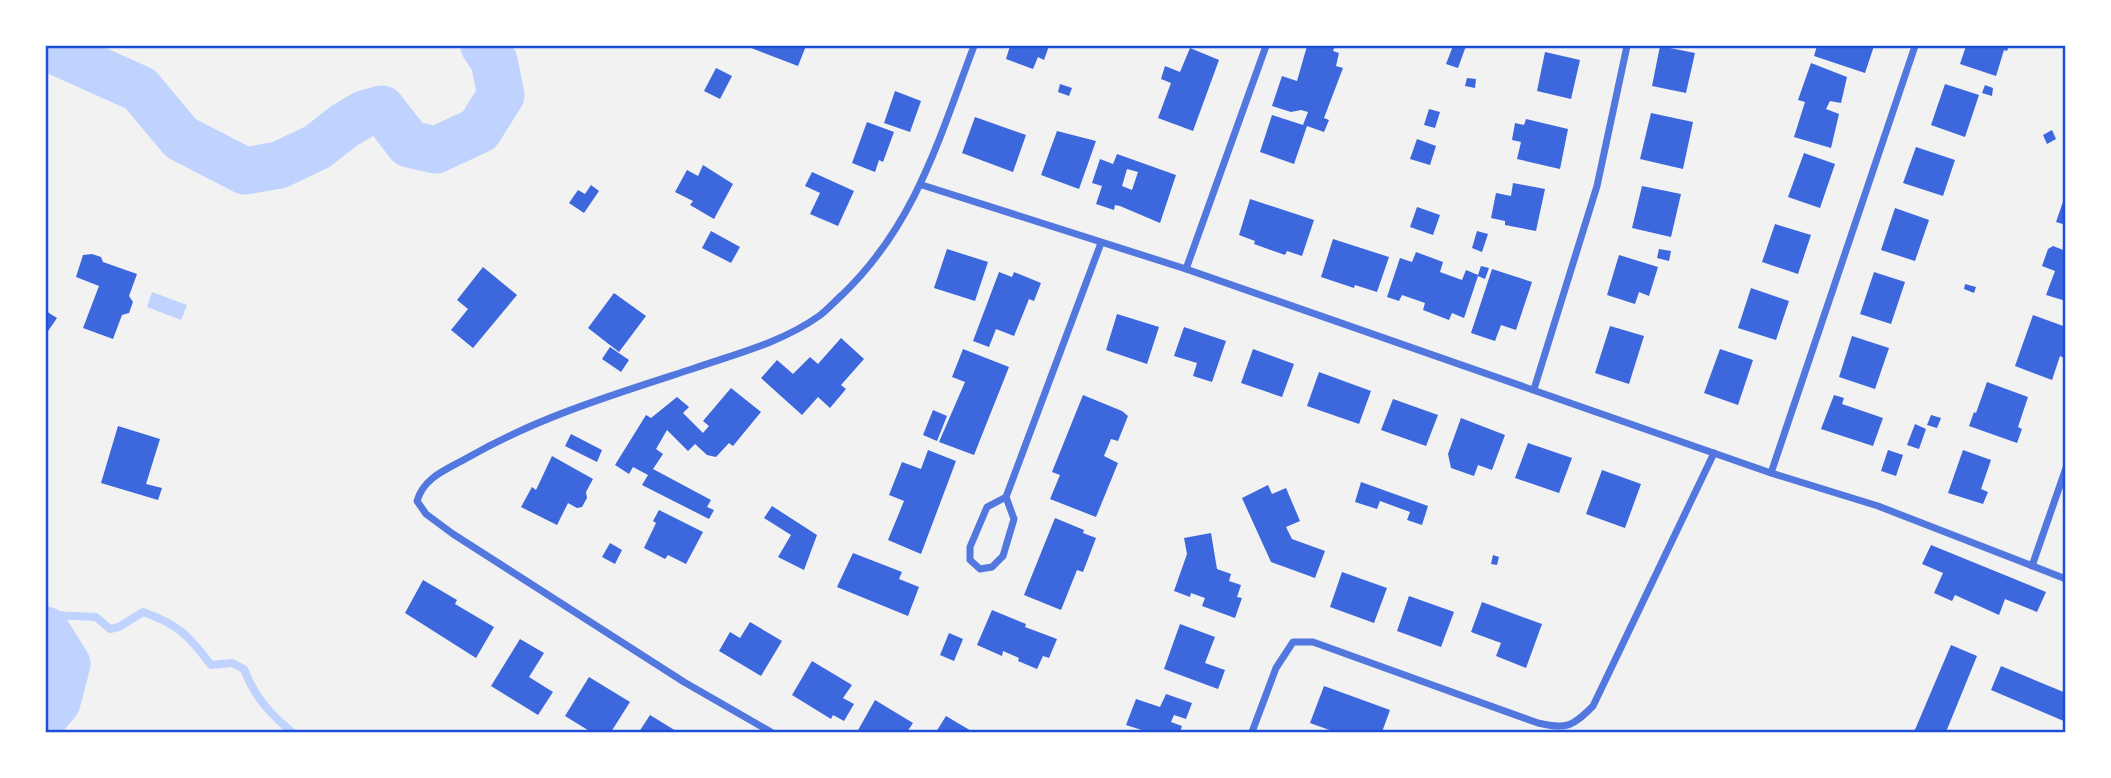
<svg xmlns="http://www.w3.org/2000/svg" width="2111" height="778" font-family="Lato,sans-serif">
	<rect width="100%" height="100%" fill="#f2f2f2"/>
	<polygon fill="#bfd3fe" points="152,292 187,305 181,320 147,307"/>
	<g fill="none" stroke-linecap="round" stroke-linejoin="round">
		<path stroke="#bfd3fe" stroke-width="8" d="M46,616L51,615L96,617L110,629L119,627L143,612C178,624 189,636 211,665L232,663L244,669C254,696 270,714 292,732"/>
		<g stroke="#bfd3fe" stroke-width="47">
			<polyline points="46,47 140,89 181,138 245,171 279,165 317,147 344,126 364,114 382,109 409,144 436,150 479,130 501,95 494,61 484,46"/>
			<polyline points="46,630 67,664 57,702 46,715"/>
		</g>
	</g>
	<g fill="#3d67dc" fill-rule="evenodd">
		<polygon points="746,46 806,46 798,66"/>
		<polygon points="1010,46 1049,46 1044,60 1038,57 1033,69 1006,59"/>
		<polygon points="1307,46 1335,46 1333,51 1339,53 1336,66 1343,68 1324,118 1329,120 1324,132 1307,126 1294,164 1260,152 1272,115 1303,125 1308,112 1301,110 1291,112 1272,106 1282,76 1297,81"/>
		<polygon points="1453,46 1466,46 1458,68 1446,64"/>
		<polygon points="1660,46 1695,53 1686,93 1652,86"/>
		<polygon points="1817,46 1874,46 1865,73 1814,56"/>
		<polygon points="1966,46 2009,46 2007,51 2004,50 1996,76 1960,64"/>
		<polygon points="1190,48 1219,60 1193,131 1158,118 1171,83 1161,79 1165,66 1180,72"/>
		<polygon points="1545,52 1580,60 1571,99 1537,91"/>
		<polygon points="1811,63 1847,77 1841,103 1830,101 1826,109 1839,114 1831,148 1794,137 1805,102 1798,100"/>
		<polygon points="716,68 732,76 720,99 704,91"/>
		<polygon points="1467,78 1476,79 1475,88 1465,86"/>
		<polygon points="1060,84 1072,88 1069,96 1058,92"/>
		<polygon points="1945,84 1979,95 1965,137 1931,125"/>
		<polygon points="1985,85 1993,88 1992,96 1982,93"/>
		<polygon points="895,91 921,101 910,132 884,123"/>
		<polygon points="1429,109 1440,112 1435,128 1424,125"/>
		<polygon points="1651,113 1693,122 1683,169 1640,159"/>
		<polygon points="975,117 1026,135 1013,172 962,153"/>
		<polygon points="1526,119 1568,129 1560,169 1517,159 1521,142 1512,140 1515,123 1524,125"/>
		<polygon points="867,122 894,132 883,162 879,160 875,172 852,163"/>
		<polygon points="2052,130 2056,139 2047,144 2043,135"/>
		<polygon points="1057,131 1096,141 1079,189 1041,175"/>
		<polygon points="1417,139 1436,146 1430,165 1410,159"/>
		<polygon points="1916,147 1955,160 1943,196 1903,183"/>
		<polygon points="1804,153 1835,164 1820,208 1788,197"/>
		<path d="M1117,154L1176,175L1160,223L1120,206L1115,205L1114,210L1096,204L1102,186L1092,183L1100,159L1113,164ZM1127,169L1138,172L1132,190L1122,186Z"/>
		<polygon points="703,165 733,184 714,219 690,205 693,201 675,192 687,170 698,176"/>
		<polygon points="812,172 854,191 838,226 810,214 820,193 805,186"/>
		<polygon points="1513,183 1545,189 1536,231 1505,225 1505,221 1491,218 1496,193 1511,196"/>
		<polygon points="591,185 599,191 584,213 569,203 578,190 585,194"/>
		<polygon points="1642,186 1681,194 1671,237 1632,228"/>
		<polygon points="2065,196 2066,196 2066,225 2056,222"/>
		<polygon points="1250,199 1314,220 1302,256 1287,251 1285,255 1254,244 1255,241 1239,235"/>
		<polygon points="1417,207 1440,215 1433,235 1410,227"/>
		<polygon points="1895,208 1929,220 1915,261 1881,250"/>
		<polygon points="1775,224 1811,235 1798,274 1762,262"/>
		<polygon points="711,231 740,247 731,263 702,248"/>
		<polygon points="1477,231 1488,234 1482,252 1472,248"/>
		<polygon points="1333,239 1389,257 1377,292 1355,285 1354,288 1321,277"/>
		<polygon points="2053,246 2066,251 2066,301 2046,295 2055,271 2042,266 2048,249"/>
		<polygon points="947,249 988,262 975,301 934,288"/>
		<polygon points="1659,249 1671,251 1669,261 1657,258"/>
		<polygon points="1416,252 1443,262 1440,272 1462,280 1466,270 1478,275 1481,266 1489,268 1485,279 1478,276 1464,318 1452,313 1449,320 1423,310 1425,303 1402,295 1399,301 1387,297 1400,258 1412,262"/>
		<polygon points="92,254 101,257 103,262 137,274 129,296 133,302 129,313 122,315 113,339 83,328 99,286 76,277 83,255"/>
		<polygon points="1619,255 1658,267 1649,296 1639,292 1635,304 1607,295"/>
		<polygon points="483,267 517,295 473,348 451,330 468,309 457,300"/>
		<polygon points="1492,269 1532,282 1516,330 1501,325 1495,341 1471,333"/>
		<polygon points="999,272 1012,277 1014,272 1041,283 1034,301 1029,299 1014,336 996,329 989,347 973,341"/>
		<polygon points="1874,272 1905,282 1891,324 1860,314"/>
		<polygon points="1965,284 1976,287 1974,293 1964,289"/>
		<polygon points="1751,288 1789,301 1776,340 1738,328"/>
		<polygon points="614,293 646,316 619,352 588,328"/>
		<polygon points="46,311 57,318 46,334"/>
		<polygon points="1117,314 1159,327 1147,364 1106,350"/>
		<polygon points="2033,315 2066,327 2066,353 2064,358 2060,356 2052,380 2015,366"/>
		<polygon points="1610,326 1644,336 1629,384 1595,373"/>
		<polygon points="1184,327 1226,341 1212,382 1193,376 1197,363 1174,356"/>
		<polygon points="1852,336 1889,348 1875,389 1839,377"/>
		<polygon points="841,338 864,359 841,385 846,389 830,408 818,397 802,415 761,378 777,360 793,374 810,357 818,364"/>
		<polygon points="610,347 629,360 621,372 602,359"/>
		<polygon points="963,349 1009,367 974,455 939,442 965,382 952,377"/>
		<polygon points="1253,349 1294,364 1282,397 1241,383"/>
		<polygon points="1720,349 1753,360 1738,405 1704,393"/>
		<polygon points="1319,372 1371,391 1359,424 1307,406"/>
		<polygon points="1987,382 2028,397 2018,427 2022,429 2017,443 1969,426 1974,412 1976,413"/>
		<polygon points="731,388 761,412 733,446 729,443 716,457 707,455 695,444 688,451 667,430 656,449 663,454 653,469 711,500 707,507 714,510 709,519 642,485 648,475 633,467 629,474 615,465 646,415 651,418 677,397 689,407 683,413 703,433 709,426 703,421"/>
		<polygon points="1083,395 1122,411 1128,416 1118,441 1111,439 1104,456 1118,463 1096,517 1050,499 1060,475 1052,472"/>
		<polygon points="1834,395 1844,398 1842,404 1883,418 1873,446 1821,429"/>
		<polygon points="1393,399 1438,415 1426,446 1381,430"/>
		<polygon points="933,410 947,416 937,441 923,435"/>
		<polygon points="1931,415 1941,418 1937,428 1927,425"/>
		<polygon points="1461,418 1505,435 1492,470 1478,465 1474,476 1451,468 1448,454"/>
		<polygon points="1915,424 1926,429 1919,449 1907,445"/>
		<polygon points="118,426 160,439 146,484 162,488 158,500 101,483"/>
		<polygon points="571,434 602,450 597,462 565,446"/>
		<polygon points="1528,443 1572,458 1559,493 1515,478"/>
		<polygon points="928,450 956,461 921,554 888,540 904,501 889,495 902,462 921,469"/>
		<polygon points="1888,450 1903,455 1896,476 1881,471"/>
		<polygon points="1963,450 1991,460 1981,489 1988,492 1983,504 1948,493"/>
		<polygon points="552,456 593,479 586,492 587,498 582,507 577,508 568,503 557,525 521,507 532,487 536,490"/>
		<polygon points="1602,470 1641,484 1625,528 1586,514"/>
		<polygon points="1361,482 1428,506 1422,525 1407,520 1410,512 1380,501 1377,509 1355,502"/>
		<polygon points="1268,485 1272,494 1286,488 1300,521 1286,527 1292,539 1325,551 1315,578 1271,562 1242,498"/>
		<polygon points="772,506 817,535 804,570 778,557 791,535 764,518"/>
		<polygon points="659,510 703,532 686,564 668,555 665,559 644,548 656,523 653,521"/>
		<polygon points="1055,518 1084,530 1083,533 1096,538 1083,572 1077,570 1061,610 1024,595"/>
		<polygon points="1211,533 1217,569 1231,574 1229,581 1241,585 1237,597 1242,598 1235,618 1202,606 1205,598 1191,593 1190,597 1174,591 1187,554 1184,538"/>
		<polygon points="610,543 622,550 615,564 602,557"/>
		<polygon points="1931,545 2046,592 2037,612 2005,599 1999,615 1955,595 1952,601 1934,593 1943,573 1922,564"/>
		<polygon points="853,553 902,572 899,579 919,587 908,616 837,587"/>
		<polygon points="1493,555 1499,557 1497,565 1491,564"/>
		<polygon points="1342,572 1387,588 1374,623 1330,607"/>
		<polygon points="423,580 457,600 455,604 494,627 476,658 405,613"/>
		<polygon points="1409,596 1454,612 1441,647 1397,631"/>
		<polygon points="1482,602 1542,624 1526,668 1496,656 1501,643 1471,632"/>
		<polygon points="992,610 1026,624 1025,627 1057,639 1049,658 1043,656 1037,669 1018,661 1019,658 1003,651 1002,656 977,645"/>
		<polygon points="750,622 782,641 761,676 719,651 730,632 740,638"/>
		<polygon points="1180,624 1215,637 1205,663 1225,670 1218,689 1164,669"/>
		<polygon points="949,633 963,639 954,661 940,655"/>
		<polygon points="520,639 544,653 529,677 553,692 538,715 491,686"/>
		<polygon points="1951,645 1977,656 1946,732 1914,732"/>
		<polygon points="812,661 852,685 843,698 854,704 844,721 833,715 831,719 792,695"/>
		<polygon points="2001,666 2066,693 2066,722 1991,690"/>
		<polygon points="589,677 630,702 611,732 591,732 565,716"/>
		<polygon points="1324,686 1390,710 1382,732 1335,732 1310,723"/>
		<polygon points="1166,694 1192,703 1186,719 1174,715 1171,722 1182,726 1180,732 1148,732 1126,725 1136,699 1160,707"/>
		<polygon points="875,700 913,723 907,732 857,732"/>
		<polygon points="650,715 676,731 675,732 639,732"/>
		<polygon points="946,716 973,732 936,732"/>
	</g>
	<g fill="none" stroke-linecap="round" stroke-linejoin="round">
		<g stroke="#5277de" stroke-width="7">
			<polyline points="922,185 1186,269 1771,473 1878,506 2066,579"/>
			<polyline points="1186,269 1266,46"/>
			<polyline points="1534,389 1597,186 1627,46"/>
			<polyline points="1771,473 1915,46"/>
			<polyline points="1006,497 987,507 970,547 970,560 980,569 992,567 1003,556 1014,519 1006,497 1101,243"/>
			<polyline points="2032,566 2066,468"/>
			<path d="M771,732L684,682L453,534L426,514L417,501C424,477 446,470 467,458C538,417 615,394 692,369C735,354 781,343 819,316C827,310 834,302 842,295C916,224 939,138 974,46"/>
			<path d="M1252,732L1276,668L1293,642H1313L1538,723C1567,730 1573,726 1593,706L1714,453"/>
		</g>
	</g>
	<rect width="2111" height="778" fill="none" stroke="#ffffff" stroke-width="94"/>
	<rect x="47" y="47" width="2017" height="684" fill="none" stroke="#1d4ed8" stroke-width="2.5"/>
</svg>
